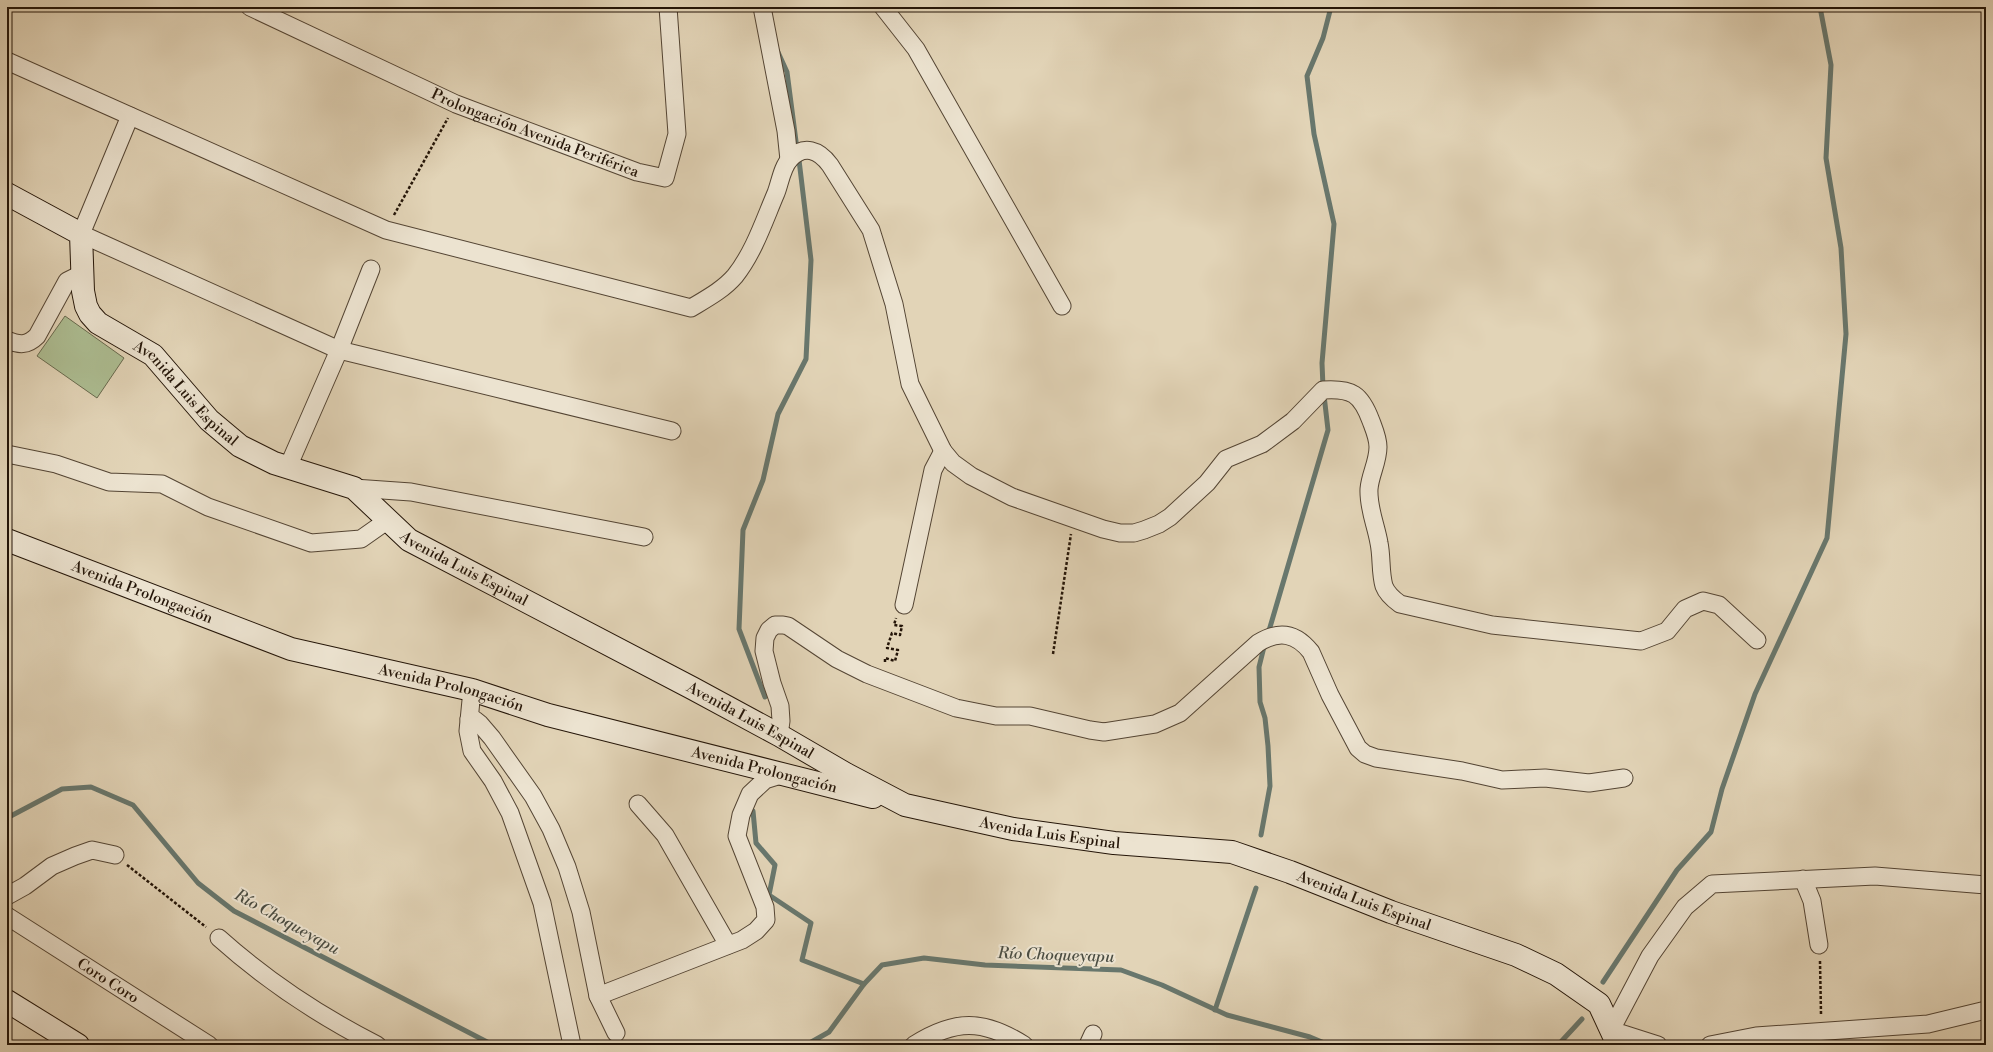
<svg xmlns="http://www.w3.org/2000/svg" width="1993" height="1052" font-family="'Libre Bodoni',serif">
	<rect width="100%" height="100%" fill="#e2d4b7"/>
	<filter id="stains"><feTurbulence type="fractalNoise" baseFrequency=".005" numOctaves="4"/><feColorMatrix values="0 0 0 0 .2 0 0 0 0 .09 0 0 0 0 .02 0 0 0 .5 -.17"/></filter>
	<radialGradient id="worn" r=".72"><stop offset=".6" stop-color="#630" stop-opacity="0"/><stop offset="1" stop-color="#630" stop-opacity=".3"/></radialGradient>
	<polygon fill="#adbe93" stroke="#686a4e" points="65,316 124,358 97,398 37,356"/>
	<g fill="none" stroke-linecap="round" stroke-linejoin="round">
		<g stroke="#68776d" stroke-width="5">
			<polyline points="777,50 787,72 797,149"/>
			<polyline points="1323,387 1322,363 1334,224 1314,134 1307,76 1323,38 1331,7"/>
			<polyline points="1268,634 1328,430 1324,395"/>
			<polyline points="765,697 739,629 743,530 763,480 778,414 806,359 811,260 799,160"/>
			<polyline points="753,811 756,843 775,865 769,895 811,923 802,960 864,984"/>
			<polyline points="7,818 62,789 91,787 133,805 198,883 234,911 493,1045"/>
			<polyline points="1261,835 1270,786 1268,746 1265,718 1260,702 1259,667 1265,643"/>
			<polyline points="1603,982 1677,870 1711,832 1722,789 1755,694 1827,538 1846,334 1841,248 1826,158 1831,65 1820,7"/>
			<polyline points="1215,1010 1256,888"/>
			<polyline points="806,1045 829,1032 864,984 882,965 924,958 985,965 1121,970 1162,985 1227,1015 1310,1037 1329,1045"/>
			<polyline points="1558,1045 1582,1019"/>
		</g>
		<defs>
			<g id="street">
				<path id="s1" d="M250,7L456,104L637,172L665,178L677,134L668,7"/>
				<polyline points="762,7 786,131 789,160"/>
				<polyline points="883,7 916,49 1062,306"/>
				<path d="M7,61L386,230L691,308C706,299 723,290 735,276C754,252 764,221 776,193C780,183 782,167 790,159C804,144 819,150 830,165L871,230L894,304L910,384L943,451L953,463L971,476L1012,497L1103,529L1120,533H1134L1144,530L1159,524L1170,517L1207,483L1226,459L1262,444L1293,421L1323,390C1352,388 1361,394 1371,421C1374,429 1378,438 1378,447C1378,462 1370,475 1369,489C1368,508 1376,525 1379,543C1382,557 1380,572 1384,586C1387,594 1393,599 1400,604L1492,625L1641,641L1667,631L1685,609L1703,601L1719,605L1757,640"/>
				<polyline points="130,116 81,234 339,350 672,431"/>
				<path d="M7,340C19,345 27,346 37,336L67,281L81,274"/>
				<polyline points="7,454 56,464 109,482 162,484 208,507 311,543 361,539 388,520"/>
				<polyline points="288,467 339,350 371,269"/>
				<polyline points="354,488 411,492 644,537"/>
				<polyline points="904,605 933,470 943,451"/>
				<polyline points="472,690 468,731 472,751 493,781 510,813 542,903 572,1045"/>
				<polyline points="469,719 475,720 480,724 492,738 533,796 551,829 567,867 581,912 598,996 616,1033"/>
				<path d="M779,735L781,721L780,706L772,683L764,651L765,638L769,630L775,625H783L788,626L837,659L867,674L956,708L996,716H1030L1090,730L1104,732L1155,724L1180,713L1258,643C1279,630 1296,633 1311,652L1330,695L1358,748L1365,754L1376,758L1462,771L1502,780L1545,778L1589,783L1624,778"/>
				<polyline points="638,804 665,835 728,945"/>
				<polyline points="1803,879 1812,901 1819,945"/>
				<polyline points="7,896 25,886 52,866 75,856 92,850 115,855"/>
				<path id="s2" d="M7,916L209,1045"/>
				<path d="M219,938C267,981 320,1016 377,1045"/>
				<polyline points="598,996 742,940 756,931 766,920 765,907 737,836 741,815 750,794 765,780 781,775"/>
				<path d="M914,1045C955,1019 983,1019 1024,1045"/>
				<polyline points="1088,1045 1093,1034"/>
				<polyline points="1658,1045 1611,1030 1650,956 1685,907 1712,884 1875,876 1986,885"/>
				<polyline points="1710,1045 1756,1036 1928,1024 1986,1010"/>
			</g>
			<g id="secondary">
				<path id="s3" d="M7,194L81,234L83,291L86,306L90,314L98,323L153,355L209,420L240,446L274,463L354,488L409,540L692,688L779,735L846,774L905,805L1013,829L1114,843L1232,852L1290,872L1391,912L1516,955L1556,974L1599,1004L1618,1045"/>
				<path id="s4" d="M7,540L291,649L472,690L548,715L873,797"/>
				<polyline points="7,1001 78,1045"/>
			</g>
		</defs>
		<use href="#street" stroke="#544534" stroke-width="19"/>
		<use href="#secondary" stroke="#241508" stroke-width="24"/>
		<g stroke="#241508" stroke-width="2.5" stroke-dasharray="3 2" stroke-linecap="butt">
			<polyline points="394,215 448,118"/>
			<polyline points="1053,654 1071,534"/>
			<polyline points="885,662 885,658 895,661 898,650 887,648 892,633 900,635 902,626 894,625 896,618"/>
			<polyline points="127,865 206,927"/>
			<polyline points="1820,961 1821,1014"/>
		</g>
		<use href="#street" stroke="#ece3d0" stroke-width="17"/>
		<use href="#secondary" stroke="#ece3d0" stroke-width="22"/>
	</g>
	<g text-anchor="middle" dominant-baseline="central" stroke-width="4" stroke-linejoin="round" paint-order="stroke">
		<g font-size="15" fill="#241508" stroke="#ece3d0">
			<text stroke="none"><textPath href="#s1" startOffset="312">Prolongación Avenida Periférica</textPath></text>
			<text stroke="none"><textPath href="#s3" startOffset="291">Avenida Luis Espinal</textPath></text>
			<text stroke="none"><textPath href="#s3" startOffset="627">Avenida Luis Espinal</textPath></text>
			<text stroke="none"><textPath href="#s4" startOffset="145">Avenida Prolongación</textPath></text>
			<text stroke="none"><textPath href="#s4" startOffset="469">Avenida Prolongación</textPath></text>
			<text stroke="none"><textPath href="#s3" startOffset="951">Avenida Luis Espinal</textPath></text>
			<text stroke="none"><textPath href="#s4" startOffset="793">Avenida Prolongación</textPath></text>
			<text stroke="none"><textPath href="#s3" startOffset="1275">Avenida Luis Espinal</textPath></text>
			<text stroke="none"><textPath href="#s3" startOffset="1599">Avenida Luis Espinal</textPath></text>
			<text stroke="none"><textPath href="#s2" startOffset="120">Coro Coro</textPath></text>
		</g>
		<g font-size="16" font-style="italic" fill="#4c4e43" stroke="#ece3d0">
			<text transform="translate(287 922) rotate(29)">Río Choqueyapu</text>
			<text transform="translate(1056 955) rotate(2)">Río Choqueyapu</text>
		</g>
	</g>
	<rect width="1993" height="1052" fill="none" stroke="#e2d4b7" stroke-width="24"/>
	<rect x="8" y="8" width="1977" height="1036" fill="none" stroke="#241508" stroke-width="2"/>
	<rect x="12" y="12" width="1969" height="1028" fill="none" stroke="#241508"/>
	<rect width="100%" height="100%" filter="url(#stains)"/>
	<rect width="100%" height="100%" fill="url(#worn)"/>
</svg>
